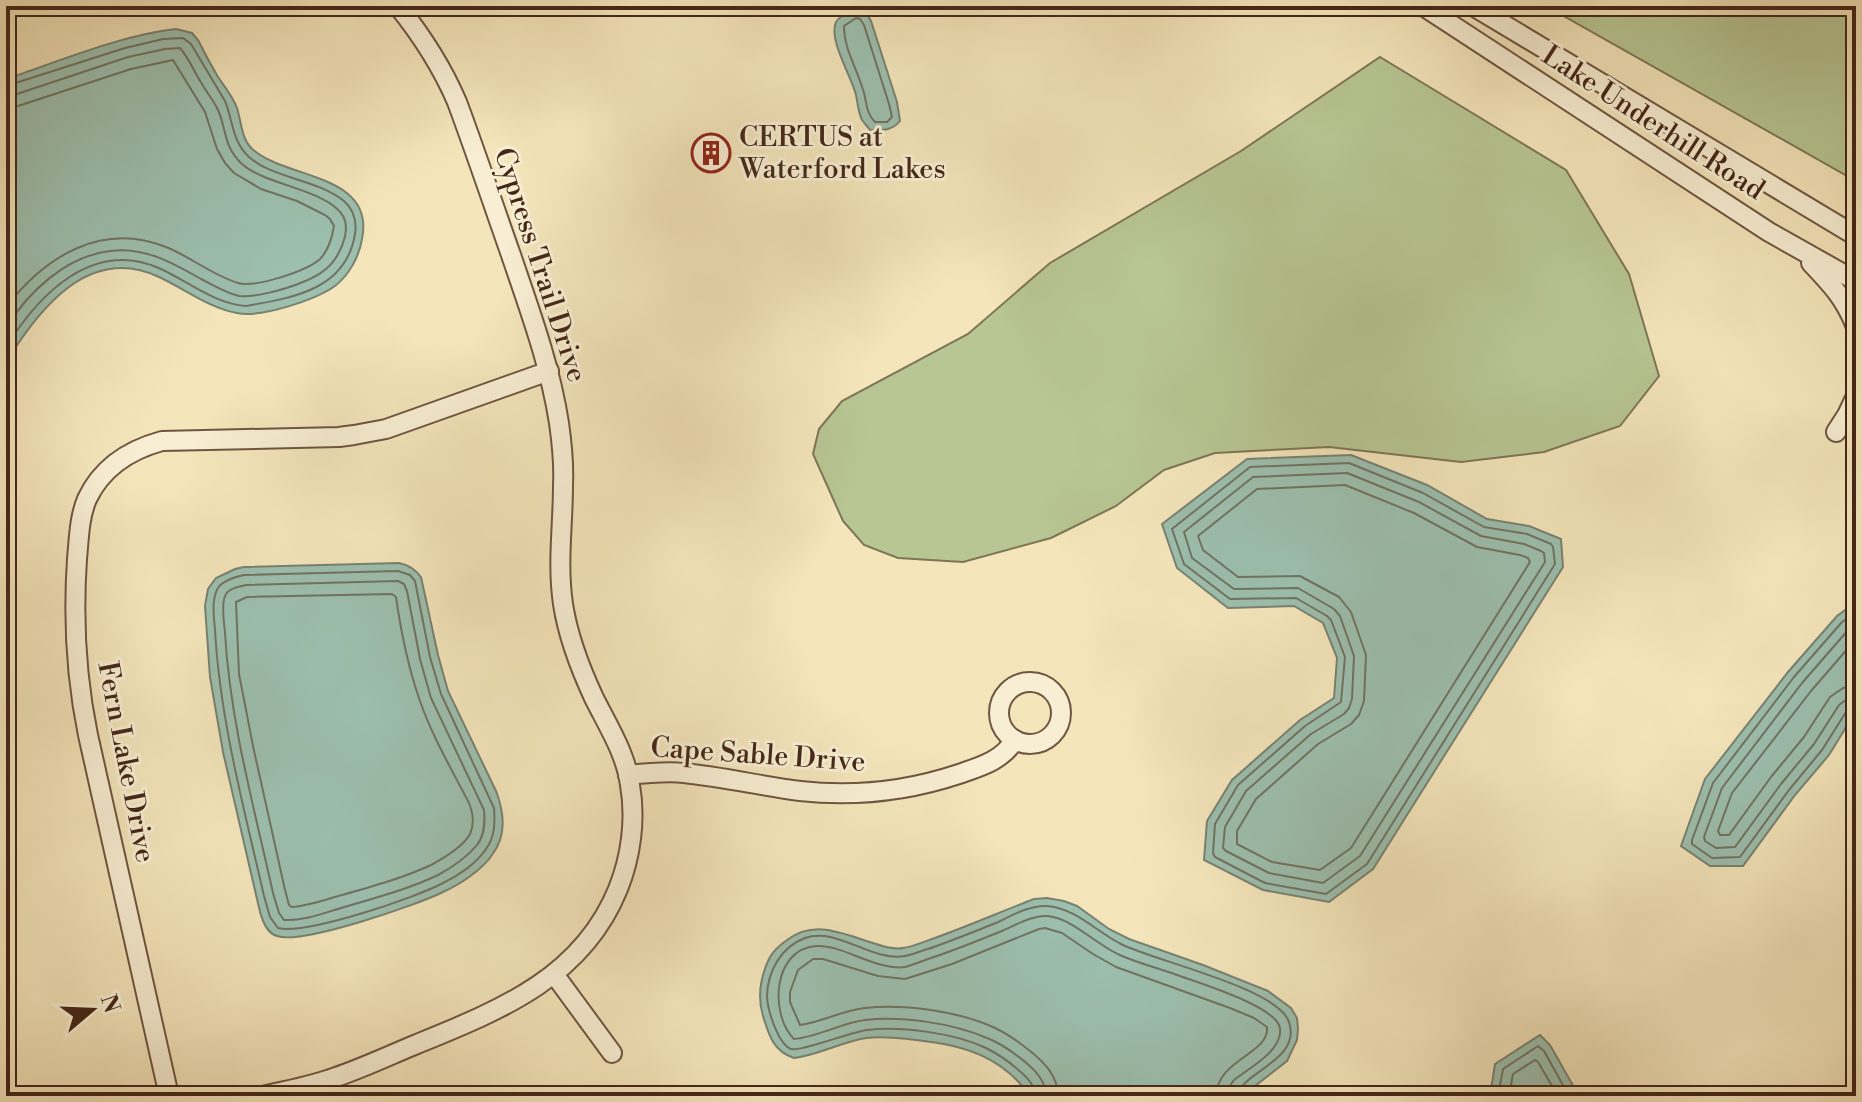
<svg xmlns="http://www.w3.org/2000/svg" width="1862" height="1102" font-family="'Libre Bodoni',serif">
	<rect width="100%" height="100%" fill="#f4e5bb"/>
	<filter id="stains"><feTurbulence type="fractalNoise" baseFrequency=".0025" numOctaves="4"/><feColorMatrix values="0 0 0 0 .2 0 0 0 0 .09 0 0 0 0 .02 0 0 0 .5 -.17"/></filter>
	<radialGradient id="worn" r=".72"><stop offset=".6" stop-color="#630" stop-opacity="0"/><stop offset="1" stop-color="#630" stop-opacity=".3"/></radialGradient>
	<g fill="#b7c693" stroke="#7e7656" stroke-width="2">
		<polygon points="1546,6 1856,6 1856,181"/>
		<polygon points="1380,57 1566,170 1629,274 1659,376 1620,426 1544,452 1461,462 1329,447 1215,453 1164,470 1116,506 1051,538 963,562 898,558 864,545 843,521 813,454 819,429 842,401 968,334 1050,263 1241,151"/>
	</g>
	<g fill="#9cbfae" stroke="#798272" stroke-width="2">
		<path d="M857,9L865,11L871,21L897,102L900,121C892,131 883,130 870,130C867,126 865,124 862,120C858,112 858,104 856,95C852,77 828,40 836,22C840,15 850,12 857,9Z"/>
		<path d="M176,29L192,33L198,40C204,52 211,65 218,77C225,87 233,97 237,108C242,124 241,142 256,152C291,179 375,175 362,239C359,257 349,275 335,286C315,300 261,318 237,313C209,308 185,289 159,277C89,244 39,309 6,362V79C60,61 121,35 176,29Z"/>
		<polygon points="1351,455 1427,485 1487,519 1529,526 1561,539 1563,567 1373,869 1329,902 1263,890 1204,860 1207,821 1232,780 1300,720 1334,698 1337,658 1323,623 1294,606 1228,608 1177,568 1162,524 1247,459"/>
		<path d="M399,563C409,565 415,569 421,577L438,655L448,691L496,791C504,812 507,836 492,855C482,870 459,885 443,892C417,905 301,945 277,936C267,933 263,922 260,912L223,752L210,677L205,606L208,589L216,578L235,569L244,567Z"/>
		<polygon points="1856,602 1856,711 1829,755 1795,795 1743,866 1710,866 1681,846 1705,779 1788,672 1837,616"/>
		<path d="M1047,898L1064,901L1077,906L1109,929L1129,939L1203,965L1268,991L1291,1008L1297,1018L1298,1029L1297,1040L1287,1061L1242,1096H1030C1002,1056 963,1045 916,1040C900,1038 883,1036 866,1038C841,1042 819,1055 794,1058C773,1051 769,1035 763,1016C757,996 761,975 770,957C774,950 780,945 787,940C815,919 843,934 873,943C882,946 893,950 903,948C912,947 923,942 932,939C966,927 1000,912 1034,899Z"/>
		<polygon points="1540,1035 1550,1045 1579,1096 1490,1096 1495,1064"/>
	</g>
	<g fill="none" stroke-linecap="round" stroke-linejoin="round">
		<g stroke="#707363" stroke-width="2">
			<path d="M856,18L860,19L864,25L889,104L892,117L887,122H875C866,113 867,104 864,93C858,70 844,50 844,26Z"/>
			<path d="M6,86L125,48L163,39L183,38L191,44L225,101C233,120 232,142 249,157C274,179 317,179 344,201C354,210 357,221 355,234C346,290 292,298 246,306C215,304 189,282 161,269C93,238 39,294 6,347"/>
			<path d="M6,96L14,95L128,57L165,49L180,48C189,58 194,72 202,84C207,93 214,101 218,110C227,130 223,146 242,164C265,185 328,190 343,216C350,228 343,246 337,256C328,271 314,278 298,284C285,289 254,298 239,296C226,293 213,285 201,279C173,263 143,246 110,251C66,256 28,292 6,328"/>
			<path d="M6,108L18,106L131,69L173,60L205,112L217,149L225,163L234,173L261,189L297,201L325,215L330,219L334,226C332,238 329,250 320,259C307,271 255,288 238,283C212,275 191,257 166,247C101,221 45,257 6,307"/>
			<polygon points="1349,463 1423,493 1484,527 1527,534 1551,544 1553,547 1555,564 1367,864 1326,894 1265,883 1215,857 1213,853 1215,824 1238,785 1305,726 1341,702 1345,657 1331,620 1327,616 1296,598 1230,599 1184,564 1172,529 1250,467"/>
			<polygon points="1347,473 1419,502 1481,536 1524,544 1541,551 1544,553 1545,562 1360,856 1323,883 1269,873 1226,851 1223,848 1225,827 1246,791 1311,734 1344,714 1349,708 1352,699 1354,656 1340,616 1334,609 1298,588 1234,589 1192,558 1184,532 1253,477"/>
			<polygon points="1345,485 1414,513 1477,547 1520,555 1528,558 1530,562 1351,848 1320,870 1272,862 1237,844 1237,831 1256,799 1318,744 1351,724 1359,715 1364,701 1366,655 1351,612 1339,597 1300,576 1238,577 1203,550 1198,536 1257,489"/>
			<path d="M398,571L410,575L415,581L430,657L441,694L494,808C495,823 495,837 486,849C477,863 458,876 443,883C415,898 306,935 278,928L270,917L264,896C244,808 220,720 215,630C214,617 211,600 218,588C223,580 235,577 244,575Z"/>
			<path d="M398,581L404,584L407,591L420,659L431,698L484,810C485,822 485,835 477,845C467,857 451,868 438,875C407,890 371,899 338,909C321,914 303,921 284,920L279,913L273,893C254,807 230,721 225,633C224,622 221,606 225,596C228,588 239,587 246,585Z"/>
			<path d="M392,594L396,597C401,632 408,667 420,701C432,736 452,770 469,803C473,813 475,823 470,834C463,847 444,858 431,865C401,879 367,888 335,897C321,901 306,906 292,907L289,905L285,890L253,746L239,674L236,602L247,597Z"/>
			<polyline points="1856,612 1842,622 1794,677 1713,783 1692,840 1692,844 1712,858 1740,857 1789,790 1822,750 1846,712 1850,709 1856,708"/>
			<polyline points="1856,624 1849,629 1802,683 1722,788 1704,837 1705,841 1716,848 1735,847 1781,784 1814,744 1839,705 1847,699 1856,698"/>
			<polyline points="1856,639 1811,691 1732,793 1718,831 1720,835 1729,835 1771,777 1804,737 1830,697 1843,688 1856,686"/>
			<path d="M1036,1096C1035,1084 1025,1075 1016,1068C1007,1060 996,1053 986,1048C954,1033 902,1026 867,1030C850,1032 801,1052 791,1049C778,1044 767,1009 767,995C768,971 781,947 805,938C838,927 871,962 905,956C912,955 920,951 928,949C951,941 973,932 996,923C1011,916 1029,905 1047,906C1075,908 1097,932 1121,944C1154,961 1278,988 1289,1022C1302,1061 1240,1072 1238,1096"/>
			<path d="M1046,1096C1046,1081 1035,1070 1024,1061C1013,1052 1000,1043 987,1038C952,1023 903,1016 865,1020C841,1023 818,1037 794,1039C769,1014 773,949 816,946C842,944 876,971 905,967C912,965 920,962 928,959C953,951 977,941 1002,931C1016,925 1032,915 1048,916C1074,919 1097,946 1122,956C1141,964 1161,969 1180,976C1200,983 1277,1007 1280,1028C1283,1051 1249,1068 1234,1080L1229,1087L1228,1096"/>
			<path d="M1058,1096C1058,1076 1044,1062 1030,1051C1019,1042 1006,1033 993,1027C957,1011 905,1004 865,1008C843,1010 822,1022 800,1025L790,1002V992L798,970L813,959H823L878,976L905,979L952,964L1039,929L1045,928L1062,933L1093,954L1116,967L1230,1008L1254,1018L1267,1027C1270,1054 1217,1059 1216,1096"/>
			<polyline points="1498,1096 1503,1069 1538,1046 1544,1051 1569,1096"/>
			<polyline points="1509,1096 1513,1074 1535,1060 1538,1062 1558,1096"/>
		</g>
		<defs>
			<g id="minor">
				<polyline points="1423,6 1769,232 1856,281"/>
				<polyline points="1473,6 1856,236"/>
				<path d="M1811,263C1832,285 1845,299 1856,327"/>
				<polyline points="1836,432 1847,415 1856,396"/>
				<circle cx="1030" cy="713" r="31"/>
				<path d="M628,775C647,773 666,771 684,773C723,777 761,786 800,791C854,797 908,791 959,774C982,766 1001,761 1015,740"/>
				<polyline points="554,974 612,1053"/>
				<path d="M169,1096L88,735C76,677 73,618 77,559C79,539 79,518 87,499C102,467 129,450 162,441L339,437L354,435L386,429L549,371"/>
				<path d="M263,1096C288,1090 312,1086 336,1077C363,1068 390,1055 417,1044C500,1010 582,978 618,889C631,857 636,819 630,785C626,754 608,726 594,698C580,668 568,637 563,604C557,563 563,526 563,485C564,465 562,444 559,423C550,365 530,311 511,255C493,204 476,153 457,102C442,67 422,36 398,6"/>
			</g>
		</defs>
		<use href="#minor" stroke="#705641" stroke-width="22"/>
		<use href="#minor" stroke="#f8eed3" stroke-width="18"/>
	</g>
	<defs>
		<symbol id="building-ring" viewBox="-11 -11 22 22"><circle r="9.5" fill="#f8eed3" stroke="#8f2418" stroke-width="1.5"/><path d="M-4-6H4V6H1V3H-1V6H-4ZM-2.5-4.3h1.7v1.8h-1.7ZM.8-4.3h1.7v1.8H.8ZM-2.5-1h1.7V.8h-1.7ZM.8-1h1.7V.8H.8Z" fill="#8f2418"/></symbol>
	</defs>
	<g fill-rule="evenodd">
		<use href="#building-ring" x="689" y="131" width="44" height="44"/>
	</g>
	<g text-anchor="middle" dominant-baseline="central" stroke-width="6" stroke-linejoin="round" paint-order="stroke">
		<g font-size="28" fill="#442718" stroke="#f8eed3">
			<text transform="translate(1653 123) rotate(33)">Lake Underhill Road</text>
			<text transform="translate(540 265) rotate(72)">Cypress Trail Drive</text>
			<text transform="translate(758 755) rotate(4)">Cape Sable Drive</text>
			<text transform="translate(126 762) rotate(79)">Fern Lake Drive</text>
		</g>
		<g font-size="28" fill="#442718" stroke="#f8eed3" text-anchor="start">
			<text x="739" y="137">CERTUS at<tspan x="739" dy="32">Waterford Lakes</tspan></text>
		</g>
	</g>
	<rect width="1862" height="1102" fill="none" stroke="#f4e5bb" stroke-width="32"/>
	<rect x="8" y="8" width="1846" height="1086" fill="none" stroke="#442718" stroke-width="4"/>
	<rect x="16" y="16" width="1830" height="1070" fill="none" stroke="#442718" stroke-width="2"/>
	<g transform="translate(92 1010) rotate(71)" stroke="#f8eed3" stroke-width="6" paint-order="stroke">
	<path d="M0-6L14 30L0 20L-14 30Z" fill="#442718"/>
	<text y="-12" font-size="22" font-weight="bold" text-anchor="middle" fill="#442718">N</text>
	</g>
	<rect width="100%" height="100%" filter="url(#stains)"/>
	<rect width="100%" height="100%" fill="url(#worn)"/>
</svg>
